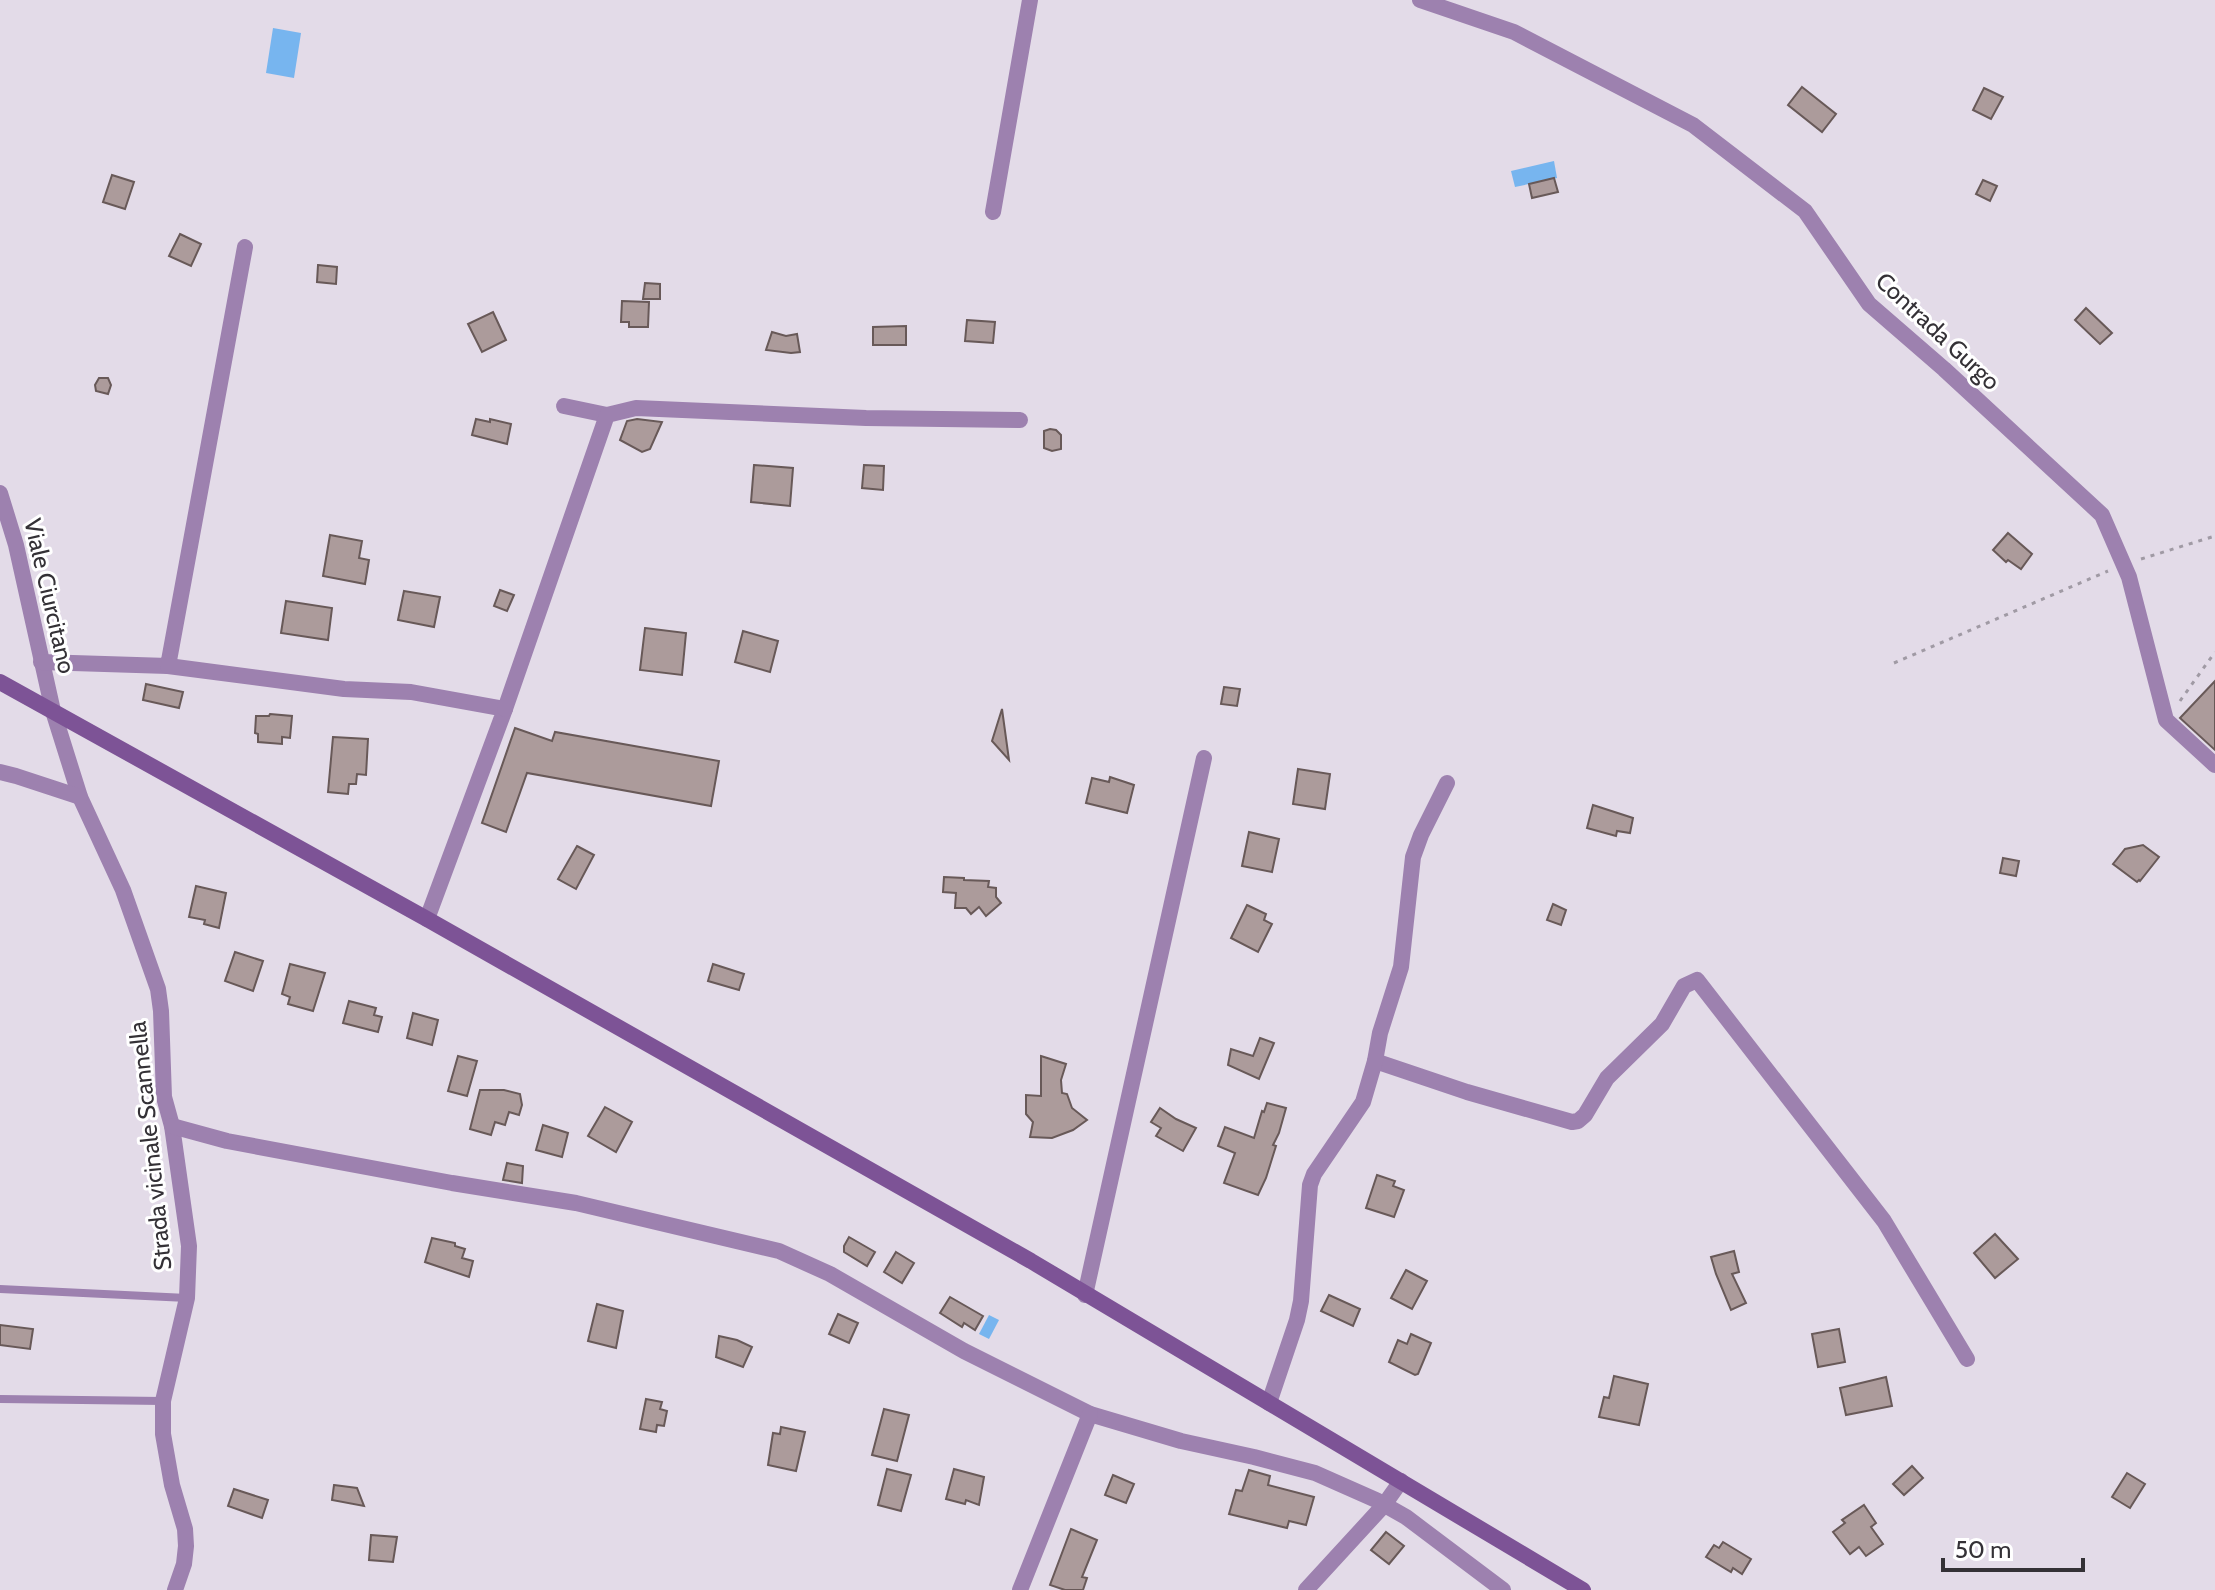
<svg xmlns="http://www.w3.org/2000/svg" width="2215" height="1590" font-family="Cabin,sans-serif">
	<rect width="100%" height="100%" fill="#e3dbe8"/>
	<g fill="#77b5ef">
		<polygon points="273,28 301,33 294,78 266,73"/>
		<polygon points="1554,161 1557,178 1515,187 1511,171"/>
		<polygon points="989,1315 999,1320 989,1339 979,1334"/>
	</g>
	<g fill="#ac9b9b" stroke="#685958" stroke-width="2">
		<polygon points="1802,87 1836,114 1822,132 1788,105"/>
		<polygon points="1984,88 2003,97 1991,119 1973,110"/>
		<polygon points="112,175 134,182 125,209 103,202"/>
		<polygon points="1554,178 1558,192 1532,198 1529,184"/>
		<polygon points="1983,180 1997,186 1990,201 1976,194"/>
		<polygon points="180,234 201,244 191,266 169,256"/>
		<polygon points="318,265 337,267 336,284 317,282"/>
		<polygon points="645,283 660,284 660,299 643,299"/>
		<polygon points="622,301 649,302 648,327 629,327 629,322 621,322"/>
		<polygon points="2086,308 2112,333 2100,344 2075,320"/>
		<polygon points="493,312 506,340 482,352 468,324"/>
		<polygon points="967,320 995,322 993,343 965,341"/>
		<polygon points="906,326 906,345 873,345 873,327"/>
		<polygon points="772,332 786,336 797,334 800,352 791,353 766,350"/>
		<polygon points="99,378 108,378 111,385 108,394 96,391 95,385"/>
		<polygon points="476,419 490,422 490,419 511,424 507,444 472,435"/>
		<polygon points="637,419 662,422 650,449 642,452 620,440 627,421"/>
		<polygon points="1050,429 1056,430 1061,435 1061,449 1052,451 1044,448 1044,431"/>
		<polygon points="754,465 793,468 790,506 751,502"/>
		<polygon points="864,465 884,466 883,490 862,488"/>
		<polygon points="2008,533 2032,554 2021,569 2008,560 2006,562 1993,550"/>
		<polygon points="330,535 362,541 359,558 369,560 365,584 323,576"/>
		<polygon points="500,590 514,595 507,611 494,606"/>
		<polygon points="404,591 440,597 434,627 398,620"/>
		<polygon points="286,601 332,608 328,640 281,633"/>
		<polygon points="645,628 686,633 682,675 640,670"/>
		<polygon points="743,631 778,641 770,672 735,662"/>
		<polygon points="2215,681 2215,750 2180,718"/>
		<polygon points="146,684 183,692 179,708 143,700"/>
		<polygon points="1224,687 1240,689 1237,706 1221,704"/>
		<polygon points="1002,709 1009,760 992,741"/>
		<polygon points="270,714 292,716 290,738 282,737 282,744 258,742 258,734 255,733 256,716 269,716"/>
		<polygon points="515,728 552,741 555,732 719,761 711,806 527,773 506,832 482,823"/>
		<polygon points="333,737 368,739 366,775 357,774 356,784 349,784 348,794 328,792"/>
		<polygon points="1298,769 1330,774 1325,809 1293,804"/>
		<polygon points="1110,777 1134,785 1127,813 1086,803 1092,778 1109,782"/>
		<polygon points="1593,805 1633,818 1630,833 1617,831 1616,836 1587,828"/>
		<polygon points="1249,832 1279,839 1272,872 1242,866"/>
		<polygon points="2143,845 2159,857 2140,881 2139,880 2137,882 2113,864 2125,849"/>
		<polygon points="577,846 594,855 576,889 558,879"/>
		<polygon points="2003,858 2019,861 2016,876 2000,873"/>
		<polygon points="944,877 964,878 964,880 989,881 988,887 996,888 996,897 1001,903 986,916 979,907 971,914 966,908 955,908 956,893 943,892"/>
		<polygon points="196,886 226,893 219,928 204,924 205,920 189,917"/>
		<polygon points="1553,904 1566,910 1561,925 1547,920"/>
		<polygon points="1247,905 1266,914 1264,920 1272,924 1258,952 1231,938"/>
		<polygon points="235,952 263,961 253,991 225,981"/>
		<polygon points="290,964 325,973 313,1011 288,1004 290,997 282,994"/>
		<polygon points="713,964 744,974 739,990 708,981"/>
		<polygon points="349,1001 376,1008 374,1015 382,1017 378,1032 343,1023"/>
		<polygon points="413,1013 438,1020 432,1045 407,1038"/>
		<polygon points="1260,1038 1274,1043 1259,1079 1228,1065 1231,1049 1253,1056"/>
		<polygon points="458,1056 477,1061 467,1096 448,1091"/>
		<polygon points="1041,1056 1066,1064 1061,1080 1062,1093 1067,1094 1072,1108 1087,1120 1073,1130 1052,1138 1030,1137 1033,1122 1026,1114 1026,1095 1041,1096"/>
		<polygon points="480,1090 504,1090 520,1094 522,1105 519,1115 509,1112 505,1125 495,1122 491,1135 470,1129"/>
		<polygon points="1267,1103 1286,1108 1279,1133 1273,1145 1276,1146 1266,1178 1258,1195 1224,1183 1235,1153 1218,1146 1225,1127 1254,1138 1262,1111 1264,1112"/>
		<polygon points="605,1107 632,1122 616,1152 588,1136"/>
		<polygon points="1160,1108 1176,1119 1196,1128 1183,1151 1156,1136 1161,1128 1151,1122"/>
		<polygon points="543,1125 568,1133 562,1157 536,1150"/>
		<polygon points="507,1163 523,1166 522,1183 503,1180"/>
		<polygon points="1377,1175 1395,1181 1393,1186 1404,1190 1394,1217 1366,1208"/>
		<polygon points="1995,1234 2018,1259 1995,1278 1974,1253"/>
		<polygon points="849,1237 875,1252 867,1266 844,1252 844,1246"/>
		<polygon points="432,1238 455,1243 455,1246 465,1249 462,1258 473,1261 469,1277 425,1262"/>
		<polygon points="1734,1251 1739,1272 1732,1274 1746,1303 1731,1310 1716,1274 1711,1257"/>
		<polygon points="896,1252 914,1263 902,1283 884,1272"/>
		<polygon points="1406,1270 1427,1281 1412,1309 1391,1298"/>
		<polygon points="1329,1295 1360,1309 1353,1326 1321,1311"/>
		<polygon points="950,1297 983,1316 975,1330 964,1323 962,1327 940,1313"/>
		<polygon points="597,1304 623,1311 616,1348 588,1341"/>
		<polygon points="838,1314 858,1323 849,1343 829,1334"/>
		<polygon points="0,1325 33,1329 30,1349 0,1345"/>
		<polygon points="1839,1329 1845,1362 1818,1367 1812,1334"/>
		<polygon points="1411,1334 1431,1343 1418,1374 1415,1375 1389,1362 1398,1340 1407,1344"/>
		<polygon points="719,1336 737,1340 752,1347 743,1367 716,1357"/>
		<polygon points="1614,1376 1648,1384 1639,1425 1599,1417 1604,1397 1609,1398"/>
		<polygon points="1886,1377 1892,1406 1846,1415 1840,1388"/>
		<polygon points="646,1399 662,1402 660,1409 667,1411 664,1426 657,1425 656,1432 640,1429"/>
		<polygon points="884,1409 909,1415 897,1461 872,1455"/>
		<polygon points="781,1427 805,1432 796,1471 768,1465 773,1433 780,1434"/>
		<polygon points="1912,1466 1923,1478 1904,1495 1893,1484"/>
		<polygon points="887,1469 911,1475 901,1511 878,1505"/>
		<polygon points="954,1469 984,1477 979,1505 966,1500 965,1504 946,1499"/>
		<polygon points="1249,1470 1270,1476 1268,1485 1314,1497 1306,1525 1289,1521 1287,1528 1229,1514 1236,1490 1242,1491"/>
		<polygon points="2127,1473 2145,1484 2130,1508 2112,1497"/>
		<polygon points="1113,1475 1134,1484 1126,1503 1105,1495"/>
		<polygon points="334,1485 357,1488 364,1506 332,1500"/>
		<polygon points="234,1489 268,1500 262,1518 228,1506"/>
		<polygon points="1864,1505 1876,1523 1871,1527 1883,1544 1866,1556 1859,1547 1850,1554 1833,1532 1845,1523 1842,1520"/>
		<polygon points="1071,1529 1097,1540 1082,1577 1087,1578 1083,1590 1065,1590 1050,1585"/>
		<polygon points="1386,1532 1404,1546 1389,1564 1371,1550"/>
		<polygon points="371,1535 397,1537 393,1562 369,1560"/>
		<polygon points="1723,1542 1751,1559 1742,1574 1733,1568 1731,1572 1706,1557 1714,1545 1719,1548"/>
	</g>
	<g fill="none" stroke-linecap="round" stroke-linejoin="round">
		<g stroke="#a09aa4" stroke-width="3" stroke-dasharray="4 6" stroke-linecap="butt">
			<polyline points="2141,559 2215,536"/>
			<polyline points="1894,663 2108,571"/>
			<polyline points="2180,701 2215,652"/>
		</g>
		<g stroke="#9d81af" stroke-width="8">
			<polyline points="0,1289 187,1298"/>
			<polyline points="0,1399 163,1401"/>
		</g>
		<g stroke="#9d81af" stroke-width="16">
			<polyline points="1420,0 1514,32 1693,125 1805,211 1869,304 1944,369 2102,515 2129,577 2166,720 2215,765"/>
			<polyline points="993,212 1030,0"/>
			<polyline points="564,406 607,415"/>
			<polyline points="0,493 16,545 53,711 80,797 123,890 158,989 161,1011 164,1097 172,1126 189,1246 187,1298 163,1401 163,1434 172,1485 185,1529 186,1546 184,1564 175,1590"/>
			<polyline points="41,662 168,666 245,247"/>
			<polyline points="168,666 344,689 411,692 505,709 427,919"/>
			<polyline points="505,709 607,415 636,408 866,418 1020,420"/>
			<polyline points="0,772 16,776 80,797"/>
			<polyline points="1375,1061 1467,1092 1572,1122 1578,1121 1585,1115 1607,1078 1662,1024 1684,986 1697,980 1884,1221 1967,1359"/>
			<polyline points="172,1126 227,1141 452,1183 576,1203 779,1251 830,1274 964,1351 1090,1414 1181,1441 1254,1457 1315,1473 1376,1500 1406,1517 1503,1590"/>
			<polyline points="1085,1295 1204,758"/>
			<polyline points="1269,1403 1297,1320 1301,1301 1310,1185 1314,1174 1363,1102 1375,1061 1380,1033 1401,967 1413,857 1421,835 1447,783"/>
			<polyline points="1020,1590 1090,1414"/>
			<polyline points="1306,1590 1384,1505 1401,1481"/>
		</g>
		<polyline stroke="#7d5396" stroke-width="16" points="0,682 427,919 1031,1261 1583,1590"/>
	</g>
	<g text-anchor="middle" dominant-baseline="central" stroke-width="6" stroke-linejoin="round" paint-order="stroke">
		<g font-size="24" fill="#343136" stroke="#fff">
			<text transform="translate(1938 331) rotate(43)">Contrada Gurgo</text>
			<text transform="translate(50 596) rotate(77)">Viale Ciurcitano</text>
			<text transform="translate(150 1146) rotate(-96)">Strada vicinale Scannella</text>
		</g>
	</g>
	<path d="M1943 1558v12h140v-12" fill="none" stroke="#343136" stroke-width="4"/>
	<text x="1955" y="1558" font-size="24" fill="#343136" stroke="#ffffff" stroke-width="6" paint-order="stroke">50 m</text>
</svg>
